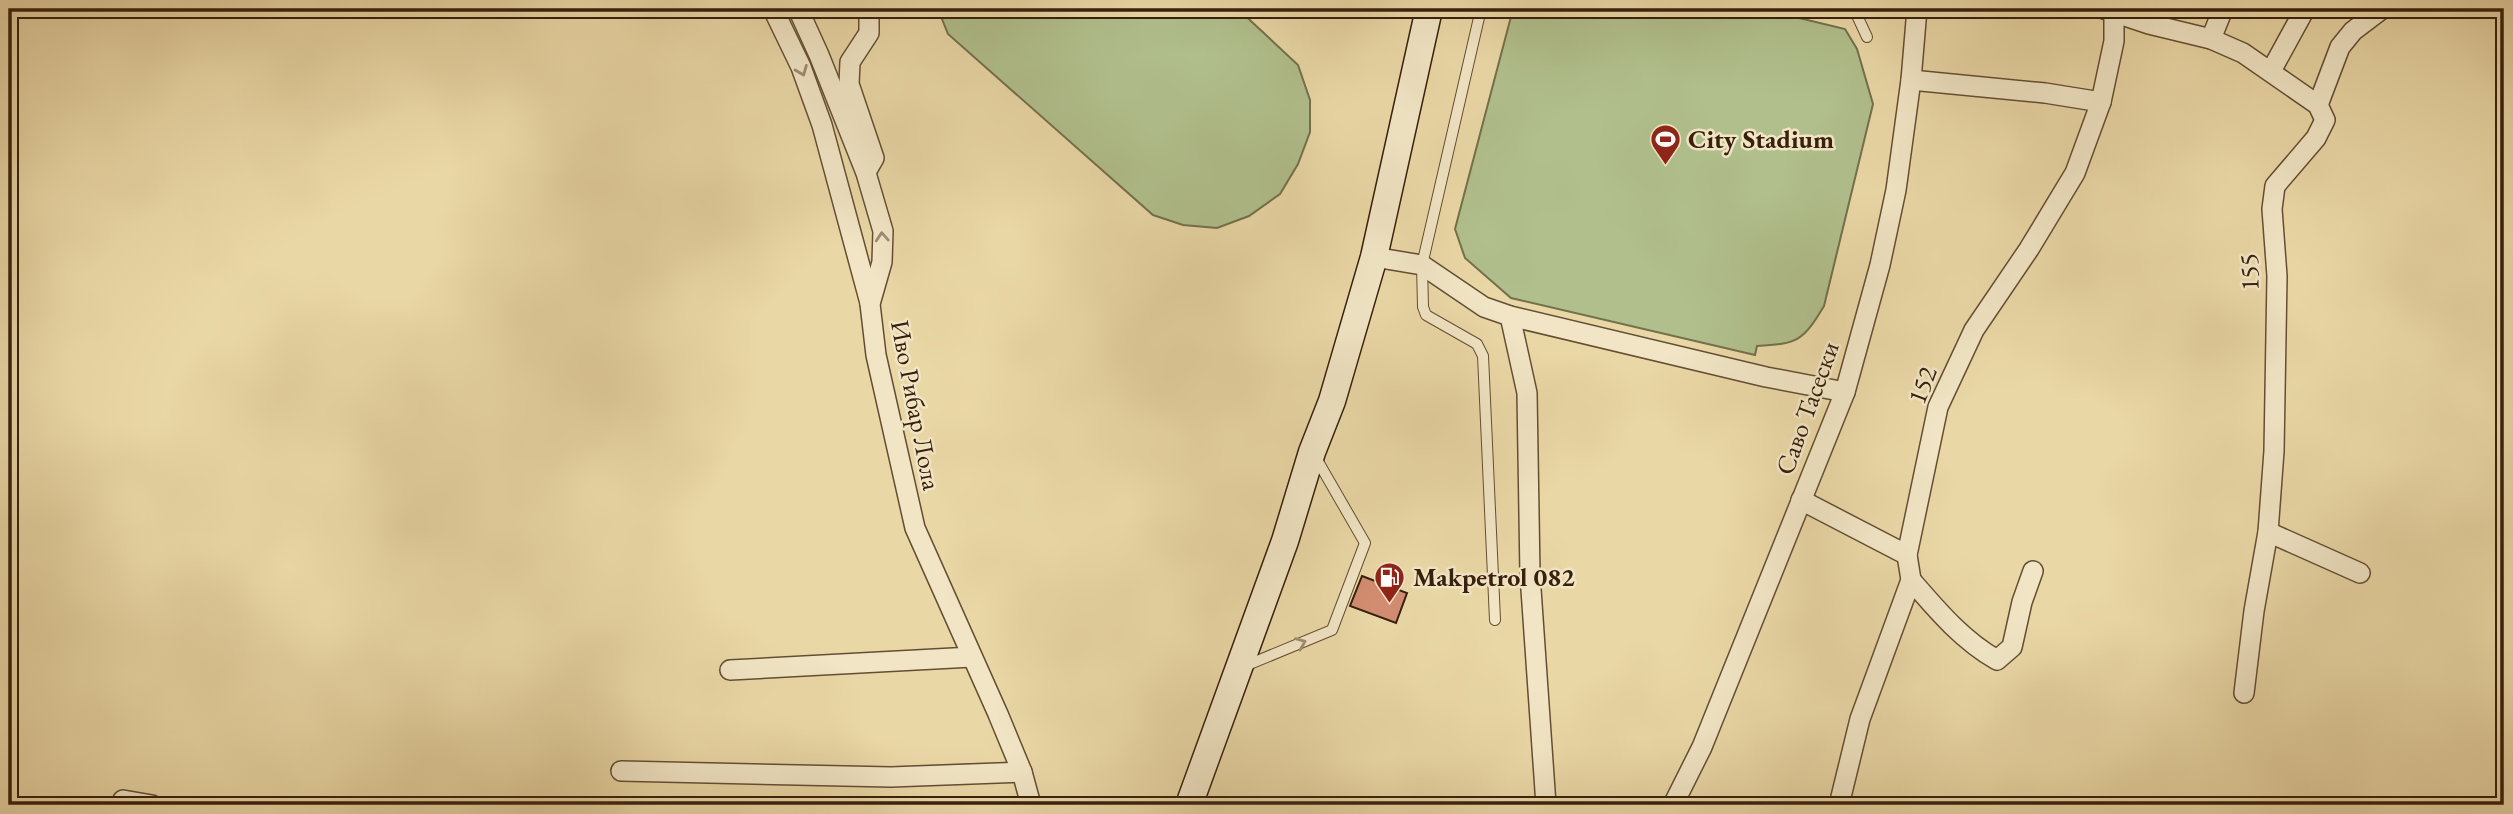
<svg xmlns="http://www.w3.org/2000/svg" width="2513" height="814" font-family="'EB Garamond',serif">
	<rect width="100%" height="100%" fill="#ead7a6"/>
	<filter id="stains"><feTurbulence type="fractalNoise" baseFrequency=".00286" numOctaves="4"/><feColorMatrix values="0 0 0 0 .2 0 0 0 0 .09 0 0 0 0 .02 0 0 0 .5 -.17"/></filter>
	<radialGradient id="worn" r=".72"><stop offset=".6" stop-color="#630" stop-opacity="0"/><stop offset="1" stop-color="#630" stop-opacity=".3"/></radialGradient>
	<g fill="#b0bf8c" stroke="#74704c" stroke-width="2">
		<polygon points="938,9 1238,9 1298,65 1310,100 1310,132 1298,164 1280,194 1249,216 1217,228 1183,225 1153,215 948,34"/>
		<path d="M1513,9H1762L1845,29L1857,49L1873,104L1824,306C1803,341 1798,344 1757,346L1755,355L1511,298L1465,258L1455,229Z"/>
	</g>
	<polygon fill="#d28c71" stroke="#37200d" stroke-width="2" points="1362,576 1407,593 1396,623 1350,606"/>
	<g fill="none" stroke-linecap="round" stroke-linejoin="round">
		<defs>
			<g id="service">
				<polyline points="1481,9 1422,265 1423,307 1426,315 1477,344 1483,356 1495,620"/>
				<polyline points="1854,9 1867,37"/>
				<polyline points="1245,666 1332,630 1365,543 1316,458"/>
			</g>
			<g id="minor">
				<polyline points="773,9 801,67 822,125 870,303"/>
				<polyline points="798,9 819,55 866,173 883,231 882,262 870,304 876,355 915,528 998,714 1022,772 1031,805"/>
				<polyline points="2104,9 2149,24 2211,39 2243,53 2318,105 2325,120 2316,138 2275,186 2272,209 2277,276 2274,451 2268,532 2254,611 2244,693"/>
				<polyline points="2211,39 2223,9"/>
				<polyline points="2271,71 2305,9"/>
				<polyline points="1911,80 2045,93 2101,102"/>
				<polyline points="2318,105 2340,47 2353,31 2382,9"/>
				<polyline points="866,172 874,158 849,84 850,62 869,33 869,9"/>
				<polyline points="1374,257 1422,265 1484,307 1510,316 1766,377 1845,392"/>
				<polyline points="1510,316 1527,393 1530,575 1546,805"/>
				<polyline points="1801,500 1907,555"/>
				<polyline points="2268,532 2360,573"/>
				<path d="M1911,580C1937,610 1962,640 1997,660L2012,647L2022,602L2033,571"/>
				<polyline points="730,670 972,657"/>
				<polyline points="621,771 891,777 1022,772"/>
				<polyline points="123,800 152,805"/>
				<polyline points="1673,805 1702,747 1845,392 1880,265 1896,190 1911,80 1917,9"/>
				<polyline points="1839,805 1860,719 1911,580 1907,555 1938,407 1974,330 2029,249 2075,173 2101,102 2114,41 2114,9"/>
			</g>
			<polyline id="secondary" points="1189,805 1285,541 1312,452 1332,401 1374,257 1429,9"/>
		</defs>
		<use href="#service" stroke="#644e33" stroke-width="12"/>
		<use href="#minor" stroke="#644e33" stroke-width="22"/>
		<use href="#secondary" stroke="#37200d" stroke-width="29"/>
		<use href="#service" stroke="#f1e5c5" stroke-width="10"/>
		<use href="#minor" stroke="#f1e5c5" stroke-width="19"/>
		<use href="#secondary" stroke="#f1e5c5" stroke-width="26"/>
	</g>
	<defs><path id="oneway-chevron" d="M-2-3.5L2.5 0L-2 3.5" fill="none" stroke-width="1.6" stroke-linecap="round" stroke-linejoin="round" transform="scale(1.75)"/></defs>
	<g stroke="#9d8c72">
		<use href="#oneway-chevron" transform="translate(802 71) rotate(68)"/>
		<use href="#oneway-chevron" transform="translate(882 237) rotate(-94)"/>
		<use href="#oneway-chevron" transform="translate(1301 643) rotate(-22)"/>
	</g>
	<defs>
		<symbol id="stadium-pin" viewBox="-11 -11 22 30"><path d="M0 17L-7.5 6A9.5 9.5 0 1 1 7.5 6Z" fill="#8f2418" stroke="#f1e5c5"/><path d="M0-5a6.5 5 0 1 0 0 10a6.5 5 0 1 0 0-10ZM-3.5-1.8h7v3.6h-7Z" fill="#fff"/></symbol>
		<symbol id="fuel-pin" viewBox="-11 -11 22 30"><path d="M0 17L-7.5 6A9.5 9.5 0 1 1 7.5 6Z" fill="#8f2418" stroke="#f1e5c5"/><path d="M-5.5-6h7V0h2V4h1.3V-2.5L3-4.5l.8-.8L6-3V5H2.5V1h-1V6h-7ZM-4.2-4.7v3.2H.2V-4.7Z" fill="#fff"/></symbol>
	</defs>
	<g fill-rule="evenodd">
		<use href="#stadium-pin" x="1648" y="122" width="35" height="47"/>
		<use href="#fuel-pin" x="1372" y="560" width="35" height="47"/>
	</g>
	<g text-anchor="middle" dominant-baseline="central" stroke-width="5" stroke-linejoin="round" paint-order="stroke">
		<g font-size="26" font-weight="bold" fill="#37200d" stroke="#f1e5c5" text-anchor="start">
			<text x="1688" y="139">City Stadium</text>
			<text x="1413" y="577">Makpetrol 082</text>
		</g>
		<g font-size="26" fill="#37200d" stroke="#f1e5c5">
			<text transform="translate(2249 272) rotate(-92)">155</text>
			<text transform="translate(1922 385) rotate(-69)">152</text>
			<text transform="translate(916 405) rotate(79)">Иво Рибар Лола</text>
			<text transform="translate(1807 408) rotate(-70)">Саво Тасески</text>
		</g>
	</g>
	<rect width="2513" height="814" fill="none" stroke="#ead7a6" stroke-width="35"/>
	<rect x="10" y="10" width="2492" height="793" fill="none" stroke="#37200d" stroke-width="3.5"/>
	<rect x="18" y="18" width="2478" height="779" fill="none" stroke="#37200d" stroke-width="2"/>
	<rect width="100%" height="100%" filter="url(#stains)"/>
	<rect width="100%" height="100%" fill="url(#worn)"/>
</svg>
